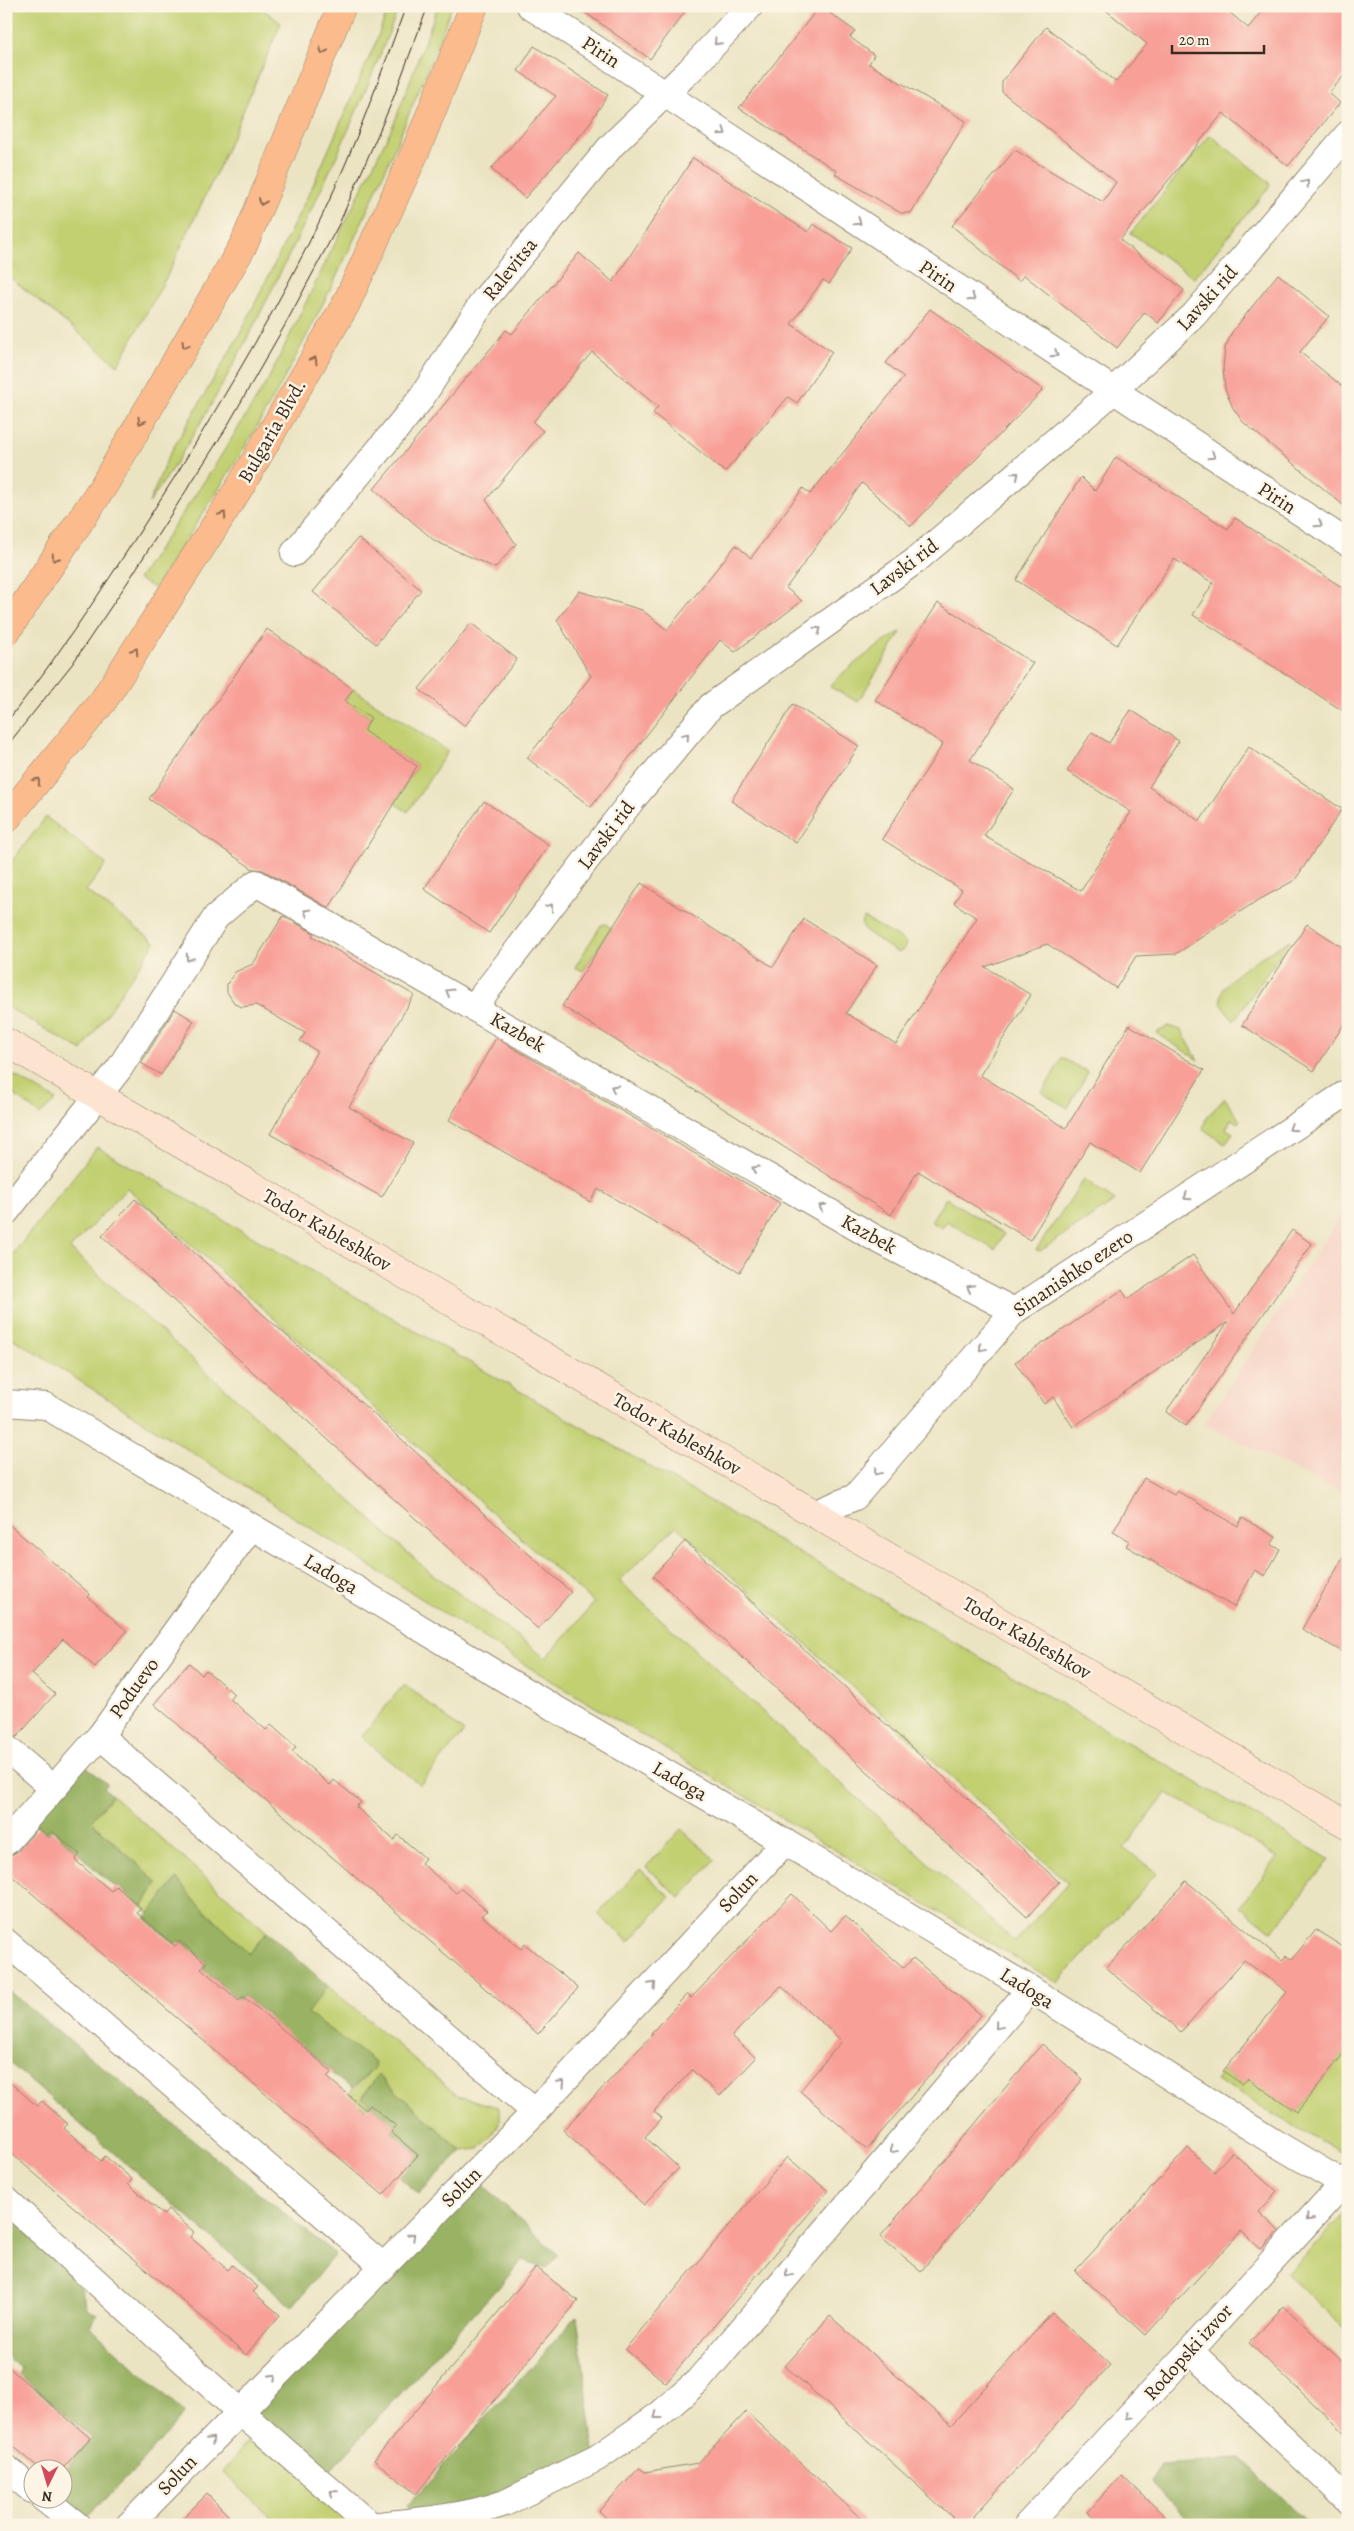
<svg xmlns="http://www.w3.org/2000/svg" width="1354" height="2531" font-family="Alegreya,serif">
	<rect width="100%" height="100%" fill="#fcf5e5"/>
	<filter id="ink" filterUnits="userSpaceOnUse"><feTurbulence type="fractalNoise" baseFrequency=".02" numOctaves="2"/><feDisplacementMap in="SourceGraphic" scale="10" xChannelSelector="R" yChannelSelector="G"/><feConvolveMatrix kernelMatrix="1 2 1 2 8 2 1 2 1" color-interpolation-filters="sRGB"/></filter>
	<filter id="wash" filterUnits="userSpaceOnUse"><feTurbulence type="fractalNoise" baseFrequency=".0096" numOctaves="4" result="noise"/><feDisplacementMap in="SourceGraphic" scale="20" xChannelSelector="R" yChannelSelector="G"/><feGaussianBlur stdDeviation="1.12" result="paint"/><feColorMatrix in="noise" values="0 0 0 0 0 0 0 0 0 0 0 0 0 0 0 0 0 1.4 0 .05"/><feComposite in="paint" operator="in"/></filter>
	<g filter="url(#wash)">
		<rect width="100%" height="100%" fill="#ebe4c3"/>
		<polygon fill="#f6d2c5" points="1348,1204 1348,1496 1204,1424"/>
		<g fill="#c2d072" stroke="#7e7d48" fill-rule="evenodd">
			<polygon points="6,6 259,6 281,23 220,165 167,276 118,365 6,274"/>
			<path d="M389,6H399C367,93 328,177 287,259C246,343 203,426 149,503L168,457L240,334L314,183L376,42Z"/>
			<path d="M438,6H452C402,136 347,264 280,386C242,455 198,522 154,588L138,579L214,467L268,380L395,121Z"/>
			<polygon points="1210,135 1268,181 1270,186 1194,278 1131,233"/>
			<path d="M901,632L858,702L830,687C833,678 890,636 901,632Z"/>
			<polygon points="353,689 448,751 408,812 394,803 417,766 363,731 371,718 351,705 271,817"/>
			<polygon points="46,817 106,864 86,891 155,942 82,1051 6,1006 6,869"/>
			<polygon points="864,918 903,940 906,943 905,948 898,953 866,932 861,923"/>
			<polygon points="606,924 611,928 583,971 575,967 601,925"/>
			<path d="M1290,940L1234,1021C1229,1015 1221,1008 1221,998C1221,976 1273,951 1290,940Z"/>
			<polygon points="1169,1026 1181,1030 1198,1060 1156,1033"/>
			<polygon points="1062,1058 1088,1072 1068,1108 1042,1093"/>
			<polygon points="6,1071 56,1100 40,1115 6,1088"/>
			<polygon points="1225,1098 1240,1121 1238,1123 1231,1119 1226,1129 1233,1133 1225,1144 1203,1129 1206,1118"/>
			<path d="M97,1147L1329,1859H1330L1272,1932L1240,1906L1278,1857L1167,1793L1124,1848L1157,1873L1058,1983L535,1671L6,1334V1263ZM127,1188L594,1603L546,1658L427,1570L70,1249ZM676,1526L1068,1883L1015,1942L619,1581Z"/>
			<polygon points="1084,1179 1115,1201 1040,1251 1036,1250"/>
			<polygon points="946,1198 1004,1234 995,1250 947,1221 942,1228 931,1221"/>
			<polygon points="404,1684 464,1732 420,1785 361,1737"/>
			<polygon points="112,1795 267,1932 249,1953 196,1902 177,1880 150,1914 142,1907 158,1883 91,1821"/>
			<polygon points="681,1829 715,1860 680,1898 646,1867"/>
			<polygon points="640,1869 670,1897 629,1942 598,1914"/>
			<path d="M328,1986L458,2096L498,2107C506,2125 490,2136 479,2149L462,2151L378,2075L362,2097L369,2104L365,2109L349,2093L374,2068V2062L306,2013Z"/>
			<polygon points="1348,2048 1348,2148 1342,2154 1216,2080 1223,2071 1242,2084 1248,2078 1297,2112"/>
			<polygon points="1348,2210 1348,2331 1286,2274"/>
			<polygon points="258,2437 365,2525 281,2525 222,2472 246,2444"/>
		</g>
		<g fill="#99b264" stroke="#6a6e41">
			<polygon points="79,1760 107,1784 104,1788 112,1795 91,1821 158,1883 142,1907 118,1886 112,1885 52,1829 47,1834 35,1824"/>
			<polygon points="177,1879 196,1902 249,1953 267,1932 328,1986 307,2013 375,2062 374,2068 352,2088 331,2074 333,2072 306,2049 302,2054 267,2024 271,2018 243,1995 239,2000 202,1968 207,1963 180,1940 175,1944 145,1918"/>
			<polygon points="6,1989 335,2254 292,2307 6,2060"/>
			<polygon points="378,2075 462,2151 419,2194 400,2178 419,2155 392,2132 396,2127 362,2098"/>
			<polygon points="479,2181 558,2255 546,2268 523,2260 326,2475 253,2409"/>
			<polygon points="6,2202 79,2283 88,2310 97,2314 91,2328 185,2413 128,2477 86,2517 62,2498 63,2471 92,2437 18,2374 21,2369 6,2356"/>
			<polygon points="577,2316 595,2457 504,2501 412,2520 407,2506"/>
			<polygon points="1241,2459 1310,2525 1194,2525 1151,2483 1159,2464"/>
		</g>
		<g id="blocks">
			<g fill="#f89f97">
				<polygon points="576,6 689,6 650,59"/>
				<polygon points="820,6 855,31 850,37 874,55 869,64 966,121 911,213 901,213 835,174 837,171 739,108"/>
				<polygon points="1101,6 1222,6 1248,28 1266,6 1348,6 1348,71 1329,93 1340,103 1288,166 1223,113 1120,240 1184,290 1158,323 1145,312 1117,348 1024,275 1019,281 952,226 1015,150 1103,202 1116,182 1002,92 1002,82 1046,27 1116,82 1147,44"/>
				<polygon points="534,46 608,95 585,130 525,198 491,169 556,96 518,71"/>
				<polygon points="693,158 808,232 813,224 852,248 829,284 823,280 791,324 832,352 797,403 788,397 725,472 653,413 658,407 592,352 533,422 543,431 486,500 516,544 495,568 435,541 374,489 506,330 512,334 579,253 613,282"/>
				<polygon points="1278,274 1329,316 1300,352 1348,391 1348,509 1243,422 1233,408 1225,389 1223,368 1225,348 1232,332"/>
				<polygon points="930,309 1043,390 911,526 862,483 786,588 802,601 735,652 720,640 591,807 527,758 591,676 557,620 579,591 642,610 667,630 736,545 751,558 803,488 810,494 904,377 886,363"/>
				<polygon points="1116,457 1228,529 1235,518 1348,591 1348,714 1193,615 1213,583 1174,559 1117,645 1016,580 1081,477 1095,491"/>
				<polygon points="358,538 421,590 376,644 313,592"/>
				<polygon points="938,603 1033,663 970,760 1014,789 984,836 1081,891 1131,812 1067,771 1092,732 1109,743 1131,710 1179,741 1149,787 1200,821 1249,747 1342,809 1295,880 1255,902 1176,954 1136,956 1116,988 1047,944 985,967 1031,995 980,1075 1066,1128 1129,1025 1204,1070 1140,1173 1090,1142 1030,1240 918,1171 891,1215 562,1006 641,883 773,967 804,919 877,965 846,1013 896,1044 977,918 954,903 962,890 882,839 943,744 875,700"/>
				<polygon points="471,623 517,659 465,726 419,689"/>
				<polygon points="267,629 353,689 345,701 371,718 364,731 417,766 329,908 263,870 253,869 149,799"/>
				<polygon points="793,704 859,746 796,843 731,801"/>
				<polygon points="484,801 549,845 489,933 424,889"/>
				<polygon points="283,916 314,933 312,936 414,995 349,1107 413,1143 382,1197 270,1134 317,1051 300,1041 305,1033 256,1005 242,1007 235,1004 227,992 227,984 235,972 253,964"/>
				<polygon points="1307,924 1348,951 1348,1018 1314,1071 1242,1025"/>
				<polygon points="175,1009 194,1021 161,1075 141,1063"/>
				<polygon points="496,1038 780,1203 740,1272 598,1189 590,1202 449,1120"/>
				<polygon points="135,1199 571,1592 538,1629 102,1236"/>
				<polygon points="1292,1230 1312,1244 1186,1426 1166,1412 1228,1322 1073,1427 1053,1397 1044,1404 1015,1362 1122,1290 1128,1299 1193,1255 1234,1314"/>
				<polygon points="1144,1478 1174,1495 1177,1491 1238,1526 1242,1518 1276,1537 1271,1545 1280,1549 1265,1576 1255,1570 1234,1607 1126,1546 1129,1541 1113,1532"/>
				<polygon points="6,1522 90,1594 88,1597 127,1631 95,1667 63,1639 32,1674 55,1694 17,1737 6,1733"/>
				<polygon points="685,1541 1059,1882 1027,1917 653,1576"/>
				<polygon points="1348,1549 1348,1655 1302,1629"/>
				<polygon points="189,1663 202,1675 206,1670 234,1694 230,1699 266,1730 271,1725 296,1747 292,1752 330,1785 334,1780 361,1802 356,1807 394,1840 398,1835 425,1858 421,1863 456,1893 461,1889 487,1911 482,1916 521,1949 525,1944 578,1988 538,2034 154,1704"/>
				<polygon points="38,1828 47,1835 51,1831 80,1854 75,1860 111,1891 116,1886 141,1908 137,1913 175,1946 180,1941 206,1963 201,1968 239,2001 243,1996 306,2049 332,2072 327,2077 366,2110 370,2105 396,2126 391,2132 418,2155 383,2195 6,1871 6,1857 17,1852"/>
				<polygon points="1186,1881 1282,1960 1286,1956 1292,1959 1316,1930 1348,1950 1348,2048 1297,2112 1248,2079 1242,2084 1223,2071 1287,1992 1244,1960 1181,2032 1106,1968"/>
				<polygon points="792,1894 831,1931 845,1916 904,1968 913,1958 981,2015 867,2149 800,2091 842,2041 781,1986 732,2036 756,2058 720,2096 692,2070 654,2111 662,2118 645,2137 679,2168 644,2205 563,2130 653,2034 651,2033 687,1994 691,1998"/>
				<polygon points="1042,2044 1083,2079 921,2271 880,2237"/>
				<polygon points="6,2079 37,2106 42,2101 68,2124 64,2128 101,2161 105,2156 132,2179 128,2184 164,2215 168,2209 194,2232 190,2237 228,2270 232,2265 258,2287 253,2292 280,2315 246,2355 6,2149"/>
				<polygon points="1188,2148 1214,2172 1232,2152 1277,2192 1259,2212 1279,2231 1261,2249 1241,2231 1146,2335 1075,2271"/>
				<polygon points="787,2157 828,2191 666,2383 625,2349"/>
				<polygon points="536,2267 578,2301 416,2494 374,2460"/>
				<polygon points="1284,2306 1348,2367 1348,2436 1249,2343"/>
				<polygon points="1052,2313 1110,2365 966,2525 961,2525 785,2366 830,2316 951,2425"/>
				<polygon points="6,2365 90,2438 63,2468 39,2468 6,2440"/>
				<polygon points="746,2412 868,2525 614,2525 599,2511 639,2468 645,2472 698,2463"/>
				<polygon points="1122,2475 1174,2525 1101,2525 1087,2512"/>
				<polygon points="207,2494 238,2525 176,2525"/>
			</g>
		</g>
	</g>
	<g filter="url(#ink)">
		<use href="#blocks" fill-opacity="0" stroke="#938770" stroke-width="1"/>
		<g fill="none" stroke-linecap="round" stroke-linejoin="round">
			<defs>
				<g id="street">
					<path d="M530,6C804,183 1073,367 1348,543"/>
					<polyline points="294,553 420,400 484,300 612,145 690,70 750,6"/>
					<polyline points="474,1007 632,800 711,706 915,561 1102,401 1194,315 1348,134"/>
					<polyline points="6,1212 119,1069 216,917 256,883 873,1237 1014,1311"/>
					<polyline points="6,1403 46,1406 300,1555 501,1677 824,1865 1030,1989 1275,2143 1343,2183"/>
					<polyline points="814,1514 855,1497 1014,1311 1348,1092"/>
					<polyline points="100,1736 535,2112"/>
					<polyline points="6,1748 53,1788"/>
					<polyline points="6,1842 100,1736 251,1527"/>
					<polyline points="6,1942 383,2266"/>
					<polyline points="6,2200 239,2411 370,2525"/>
					<polyline points="1190,2351 1348,2500"/>
					<polyline points="6,2468 32,2490"/>
					<polyline points="43,2498 77,2525"/>
					<polyline points="129,2525 535,2112 785,1842"/>
					<path d="M377,2525C419,2521 465,2517 505,2503L597,2458L659,2415L698,2381L1030,1989"/>
					<polyline points="1027,2525 1190,2351 1348,2178"/>
				</g>
				<polyline id="secondary" points="6,1042 1348,1825"/>
				<g id="primary">
					<polyline points="6,632 104,485 244,244 342,6"/>
					<polyline points="6,819 103,701 241,485 346,304 416,150 474,6"/>
				</g>
			</defs>
			<use href="#street" stroke="#938770" stroke-width="28"/>
			<use href="#secondary" stroke="#938770" stroke-width="29"/>
			<use href="#primary" stroke="#938770" stroke-width="29"/>
			<use href="#street" stroke="#fff" stroke-width="26"/>
			<use href="#secondary" stroke="#fde4d1" stroke-width="28"/>
			<use href="#primary" stroke="#fbbb8d" stroke-width="28"/>
			<g stroke="#3b2a1e" stroke-width="1">
				<path d="M6,723C69,642 124,557 179,470C230,387 281,302 323,214C355,147 380,76 406,6"/>
				<polyline points="6,747 73,663 127,583 225,430 285,325 339,224 391,104 428,6"/>
			</g>
		</g>
		<defs><path id="oneway-chevron" d="M-2-3.5L2.5 0L-2 3.5" fill="none" stroke-width="1.6" stroke-linecap="round" stroke-linejoin="round" transform="scale(1.25)"/></defs>
		<g stroke="#a79f9a">
			<use href="#oneway-chevron" transform="translate(717 42) rotate(133)"/>
			<use href="#oneway-chevron" transform="translate(723 132) rotate(34)"/>
			<use href="#oneway-chevron" transform="translate(1306 183) rotate(-50)"/>
			<use href="#oneway-chevron" transform="translate(858 222) rotate(34)"/>
			<use href="#oneway-chevron" transform="translate(972 298) rotate(34)"/>
			<use href="#oneway-chevron" transform="translate(1055 354) rotate(34)"/>
			<use href="#oneway-chevron" transform="translate(1212 456) rotate(33)"/>
			<use href="#oneway-chevron" transform="translate(1016 475) rotate(-41)"/>
			<use href="#oneway-chevron" transform="translate(1319 524) rotate(33)"/>
			<use href="#oneway-chevron" transform="translate(818 630) rotate(-35)"/>
			<use href="#oneway-chevron" transform="translate(686 736) rotate(-50)"/>
			<use href="#oneway-chevron" transform="translate(550 907) rotate(-53)"/>
			<use href="#oneway-chevron" transform="translate(307 912) rotate(-150)"/>
			<use href="#oneway-chevron" transform="translate(189 958) rotate(123)"/>
			<use href="#oneway-chevron" transform="translate(449 992) rotate(-150)"/>
			<use href="#oneway-chevron" transform="translate(614 1088) rotate(-150)"/>
			<use href="#oneway-chevron" transform="translate(1292 1128) rotate(147)"/>
			<use href="#oneway-chevron" transform="translate(755 1169) rotate(-150)"/>
			<use href="#oneway-chevron" transform="translate(1187 1197) rotate(147)"/>
			<use href="#oneway-chevron" transform="translate(822 1207) rotate(-150)"/>
			<use href="#oneway-chevron" transform="translate(970 1288) rotate(-152)"/>
			<use href="#oneway-chevron" transform="translate(982 1348) rotate(130)"/>
			<use href="#oneway-chevron" transform="translate(877 1472) rotate(130)"/>
			<use href="#oneway-chevron" transform="translate(653 1985) rotate(-47)"/>
			<use href="#oneway-chevron" transform="translate(998 2026) rotate(130)"/>
			<use href="#oneway-chevron" transform="translate(562 2083) rotate(-47)"/>
			<use href="#oneway-chevron" transform="translate(893 2150) rotate(130)"/>
			<use href="#oneway-chevron" transform="translate(1309 2218) rotate(132)"/>
			<use href="#oneway-chevron" transform="translate(412 2236) rotate(-45)"/>
			<use href="#oneway-chevron" transform="translate(788 2274) rotate(130)"/>
			<use href="#oneway-chevron" transform="translate(273 2377) rotate(-45)"/>
			<use href="#oneway-chevron" transform="translate(657 2416) rotate(143)"/>
			<use href="#oneway-chevron" transform="translate(1129 2416) rotate(133)"/>
			<use href="#oneway-chevron" transform="translate(211 2440) rotate(-46)"/>
			<use href="#oneway-chevron" transform="translate(333 2493) rotate(-139)"/>
		</g>
		<g stroke="#916b50">
			<use href="#oneway-chevron" transform="translate(323 51) rotate(112)"/>
			<use href="#oneway-chevron" transform="translate(262 202) rotate(112)"/>
			<use href="#oneway-chevron" transform="translate(185 345) rotate(120)"/>
			<use href="#oneway-chevron" transform="translate(314 360) rotate(-60)"/>
			<use href="#oneway-chevron" transform="translate(141 421) rotate(120)"/>
			<use href="#oneway-chevron" transform="translate(223 515) rotate(-57)"/>
			<use href="#oneway-chevron" transform="translate(55 558) rotate(123)"/>
			<use href="#oneway-chevron" transform="translate(135 651) rotate(-57)"/>
			<use href="#oneway-chevron" transform="translate(37 781) rotate(-51)"/>
		</g>
	</g>
	<g text-anchor="middle" dominant-baseline="central" stroke-width="5" stroke-linejoin="round" paint-order="stroke">
		<g font-size="20" fill="#3b2a1e" stroke="#fcf5e5">
			<text transform="translate(601 52) rotate(33)">Pirin</text>
			<text transform="translate(510 269) rotate(-51)">Ralevitsa</text>
			<text transform="translate(938 276) rotate(34)">Pirin</text>
			<text transform="translate(1207 298) rotate(-48)">Lavski rid</text>
			<text transform="translate(272 431) rotate(-60)">Bulgaria Blvd.</text>
			<text transform="translate(1277 498) rotate(33)">Pirin</text>
			<text transform="translate(904 567) rotate(-37)">Lavski rid</text>
			<text transform="translate(606 835) rotate(-53)">Lavski rid</text>
			<text transform="translate(518 1032) rotate(30)">Kazbek</text>
			<text transform="translate(327 1230) rotate(30)">Todor Kableshkov</text>
			<text transform="translate(869 1234) rotate(29)">Kazbek</text>
			<text transform="translate(1073 1273) rotate(-34)">Sinanishko ezero</text>
			<text transform="translate(677 1434) rotate(30)">Todor Kableshkov</text>
			<text transform="translate(331 1574) rotate(31)">Ladoga</text>
			<text transform="translate(1027 1638) rotate(30)">Todor Kableshkov</text>
			<text transform="translate(134 1688) rotate(-54)">Poduevo</text>
			<text transform="translate(680 1781) rotate(30)">Ladoga</text>
			<text transform="translate(738 1892) rotate(-47)">Solun</text>
			<text transform="translate(1027 1988) rotate(32)">Ladoga</text>
			<text transform="translate(461 2187) rotate(-45)">Solun</text>
			<text transform="translate(1188 2352) rotate(-48)">Rodopski izvor</text>
			<text transform="translate(177 2475) rotate(-46)">Solun</text>
		</g>
	</g>
	<rect width="1354" height="2531" fill="none" stroke="#fcf5e5" stroke-width="25"/>
	<g transform="translate(48 2484) rotate(185)"><circle r="24" fill="#fcf5e5" stroke="#afa495"/>
	<path d="M0-4L9 19L0 12L-9 19Z" fill="#d1495b"/>
	<text y="-8" font-size="14" font-weight="bold" text-anchor="middle" fill="#3b2a1e">N</text>
	</g>
	<path d="M1172 45v8h92v-8" fill="none" stroke="#3b2a1e" stroke-width="2.5"/>
	<text x="1179" y="45" font-size="15" fill="#3b2a1e" stroke="#fcf5e5" stroke-width="4" paint-order="stroke">20 m</text>
</svg>
